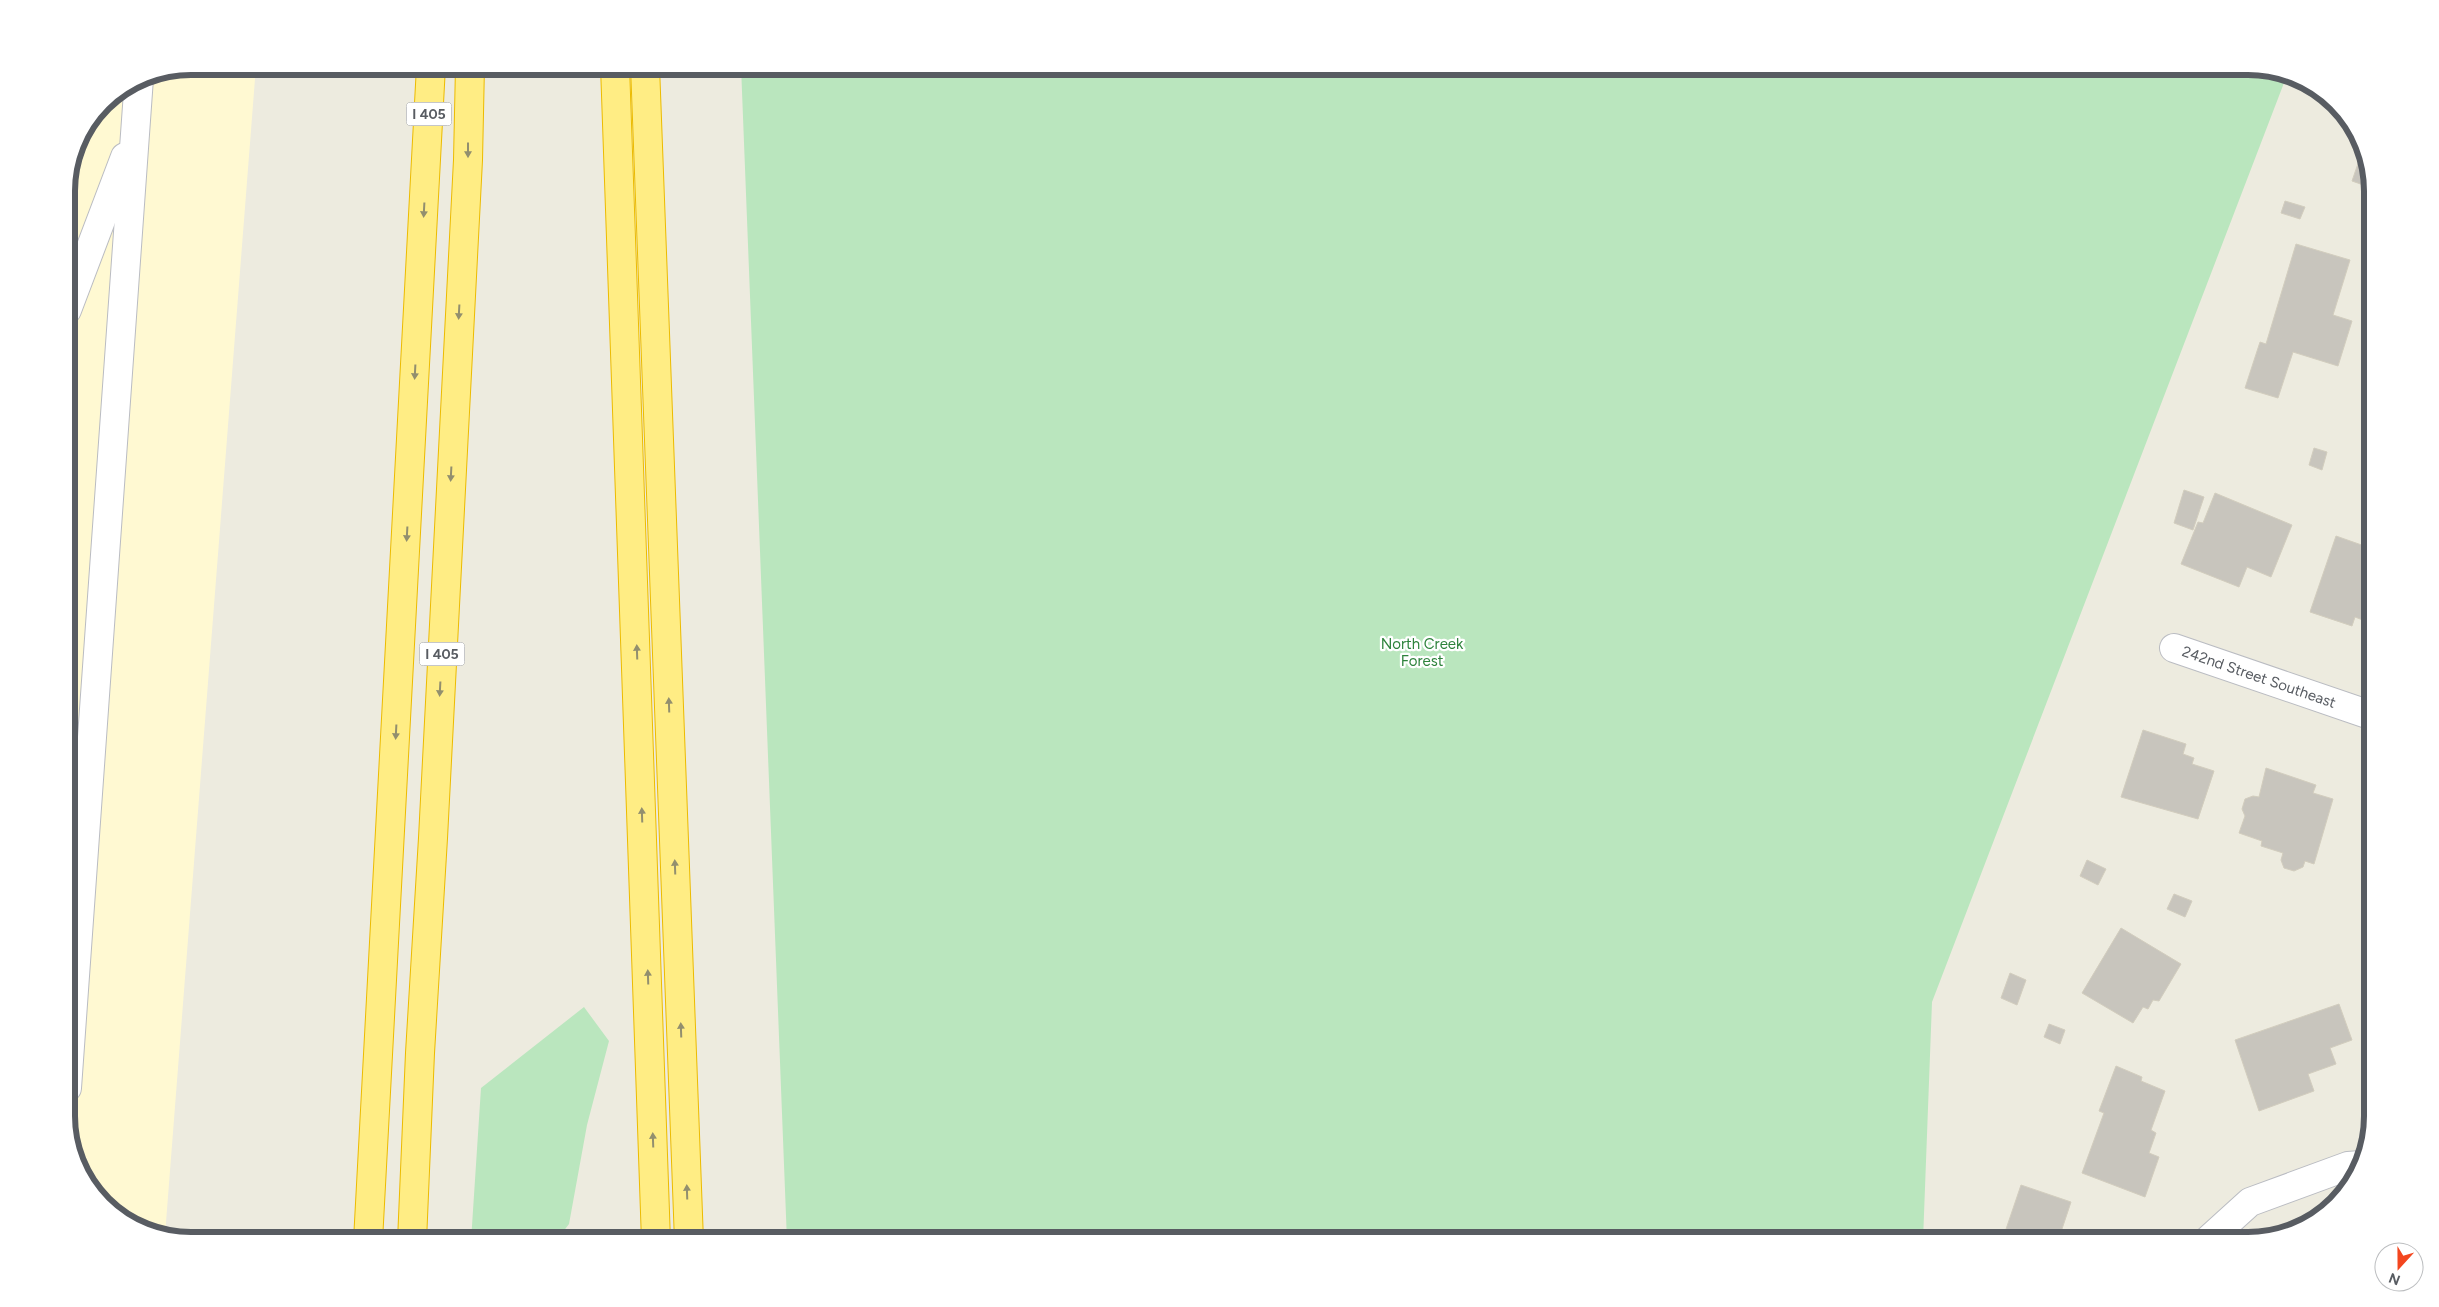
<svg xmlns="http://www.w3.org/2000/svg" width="2439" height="1307" font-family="Figtree,sans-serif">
	<rect width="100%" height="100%" fill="#edebdf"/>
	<polygon fill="#fff9d2" points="191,66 256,66 165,1235 135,1228 87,1186 67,1125 67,183 76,143 103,103 143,76"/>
	<g fill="#bae6be">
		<polygon points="741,66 2248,66 2287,75 1932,1002 1923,1241 787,1241"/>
		<polygon points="584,1007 609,1041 587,1125 569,1224 556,1241 471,1241 481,1088"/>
	</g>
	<g fill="#c8c5bd" stroke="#d2cdbe">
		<polygon points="2362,152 2372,183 2372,188 2352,181"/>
		<polygon points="2285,201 2305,207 2300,219 2281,213"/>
		<polygon points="2296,244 2350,260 2333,315 2352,321 2338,366 2293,352 2278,398 2245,388 2260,342 2266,344"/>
		<polygon points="2314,448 2327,452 2322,470 2309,465"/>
		<polygon points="2184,490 2204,497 2193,530 2174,523"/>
		<polygon points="2215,493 2292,525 2271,577 2247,567 2239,587 2181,564 2198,522 2203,523"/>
		<polygon points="2336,536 2373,549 2373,624 2355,617 2352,626 2310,612"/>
		<polygon points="2143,730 2186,744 2183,754 2194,758 2192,764 2214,771 2198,819 2121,797"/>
		<polygon points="2266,768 2316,785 2313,793 2333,799 2314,864 2305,861 2303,867 2294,871 2284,868 2281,860 2283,853 2261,846 2262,841 2239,833 2245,816 2242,809 2245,799 2253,796 2259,797"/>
		<polygon points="2087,860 2106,869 2098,885 2080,876"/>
		<polygon points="2174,894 2192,901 2185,917 2167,909"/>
		<polygon points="2121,928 2181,964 2159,1001 2153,1000 2148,1009 2143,1007 2133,1023 2082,993"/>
		<polygon points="2010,973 2026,980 2017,1005 2001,998"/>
		<polygon points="2339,1004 2352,1040 2330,1048 2336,1064 2308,1074 2314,1091 2259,1111 2235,1040"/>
		<polygon points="2049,1024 2065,1030 2060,1044 2044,1037"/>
		<polygon points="2116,1066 2142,1077 2141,1081 2165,1091 2151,1130 2156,1133 2149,1153 2159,1157 2145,1197 2082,1173 2104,1113 2099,1111"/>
		<polygon points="2021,1185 2071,1202 2058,1241 2002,1241"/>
	</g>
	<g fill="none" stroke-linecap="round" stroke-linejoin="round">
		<defs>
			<g id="minor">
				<polyline points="67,310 125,157"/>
				<polyline points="2174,648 2373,716"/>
				<polyline points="67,1088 139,78"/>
				<polyline points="2207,1241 2250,1202 2348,1166 2361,1165"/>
			</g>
			<g id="highway">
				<polyline points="615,66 656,1241"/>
				<polyline points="645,66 689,1241"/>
				<polyline points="368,1241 431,66"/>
				<polyline points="412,1241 420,1053 433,838 468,160 470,66"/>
			</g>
		</defs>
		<use href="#minor" stroke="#babcc2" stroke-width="30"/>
		<use href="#highway" stroke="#ecbb00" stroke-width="30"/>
		<use href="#minor" stroke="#fff" stroke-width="28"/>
		<use href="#highway" stroke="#ffed84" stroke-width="28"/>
	</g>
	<defs><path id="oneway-solid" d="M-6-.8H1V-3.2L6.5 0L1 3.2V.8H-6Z" transform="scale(1.25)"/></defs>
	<g fill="#928f6e">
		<use href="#oneway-solid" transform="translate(468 150) rotate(90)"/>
		<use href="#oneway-solid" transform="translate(424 210) rotate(93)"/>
		<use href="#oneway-solid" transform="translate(459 312) rotate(93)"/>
		<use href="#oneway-solid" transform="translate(415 372) rotate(93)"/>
		<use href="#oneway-solid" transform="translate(451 474) rotate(93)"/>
		<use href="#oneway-solid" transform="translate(407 534) rotate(93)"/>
		<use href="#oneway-solid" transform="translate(637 652) rotate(-92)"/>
		<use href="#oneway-solid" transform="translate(440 689) rotate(93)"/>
		<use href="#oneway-solid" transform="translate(669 705) rotate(-92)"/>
		<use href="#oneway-solid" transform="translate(396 732) rotate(93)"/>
		<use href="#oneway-solid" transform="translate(642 815) rotate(-92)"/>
		<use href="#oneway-solid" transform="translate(675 867) rotate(-92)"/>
		<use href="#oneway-solid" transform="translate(648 977) rotate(-92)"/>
		<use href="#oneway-solid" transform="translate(681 1030) rotate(-92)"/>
		<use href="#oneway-solid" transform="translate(653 1140) rotate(-92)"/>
		<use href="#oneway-solid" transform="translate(687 1192) rotate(-92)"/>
	</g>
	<g text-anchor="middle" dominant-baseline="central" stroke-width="4.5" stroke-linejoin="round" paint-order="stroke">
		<g fill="#fff" stroke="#8a8d91" stroke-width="1">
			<rect x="406.5" y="102.5" width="45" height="23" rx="4"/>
			<rect x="419.5" y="642.5" width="45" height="23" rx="4"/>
		</g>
		<g font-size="14" font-weight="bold" fill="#585c62">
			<text x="429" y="114">I 405</text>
			<text x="442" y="654">I 405</text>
		</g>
		<g font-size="15" fill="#2e833c" stroke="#fff">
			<text x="1422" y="644">North Creek<tspan x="1422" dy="17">Forest</tspan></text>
		</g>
		<g font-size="15" fill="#585c62" stroke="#fff">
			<text transform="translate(2259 677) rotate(19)">242nd Street Southeast</text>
		</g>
	</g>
	<path d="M0 0H2439V1307H0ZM191 75H2248A116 116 0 0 1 2364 191V1116A116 116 0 0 1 2248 1232H191A116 116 0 0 1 75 1116V191A116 116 0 0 1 191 75Z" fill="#fff" fill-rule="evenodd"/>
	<path fill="none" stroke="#585c62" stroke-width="6" d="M191 75H2248A116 116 0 0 1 2364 191V1116A116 116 0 0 1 2248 1232H191A116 116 0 0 1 75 1116V191A116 116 0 0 1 191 75Z"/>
	<g transform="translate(2399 1267) rotate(201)"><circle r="24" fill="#ffffff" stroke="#bcbec0"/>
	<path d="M0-4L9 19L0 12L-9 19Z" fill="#f3461f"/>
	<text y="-8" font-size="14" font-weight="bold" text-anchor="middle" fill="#585c62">N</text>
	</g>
</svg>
